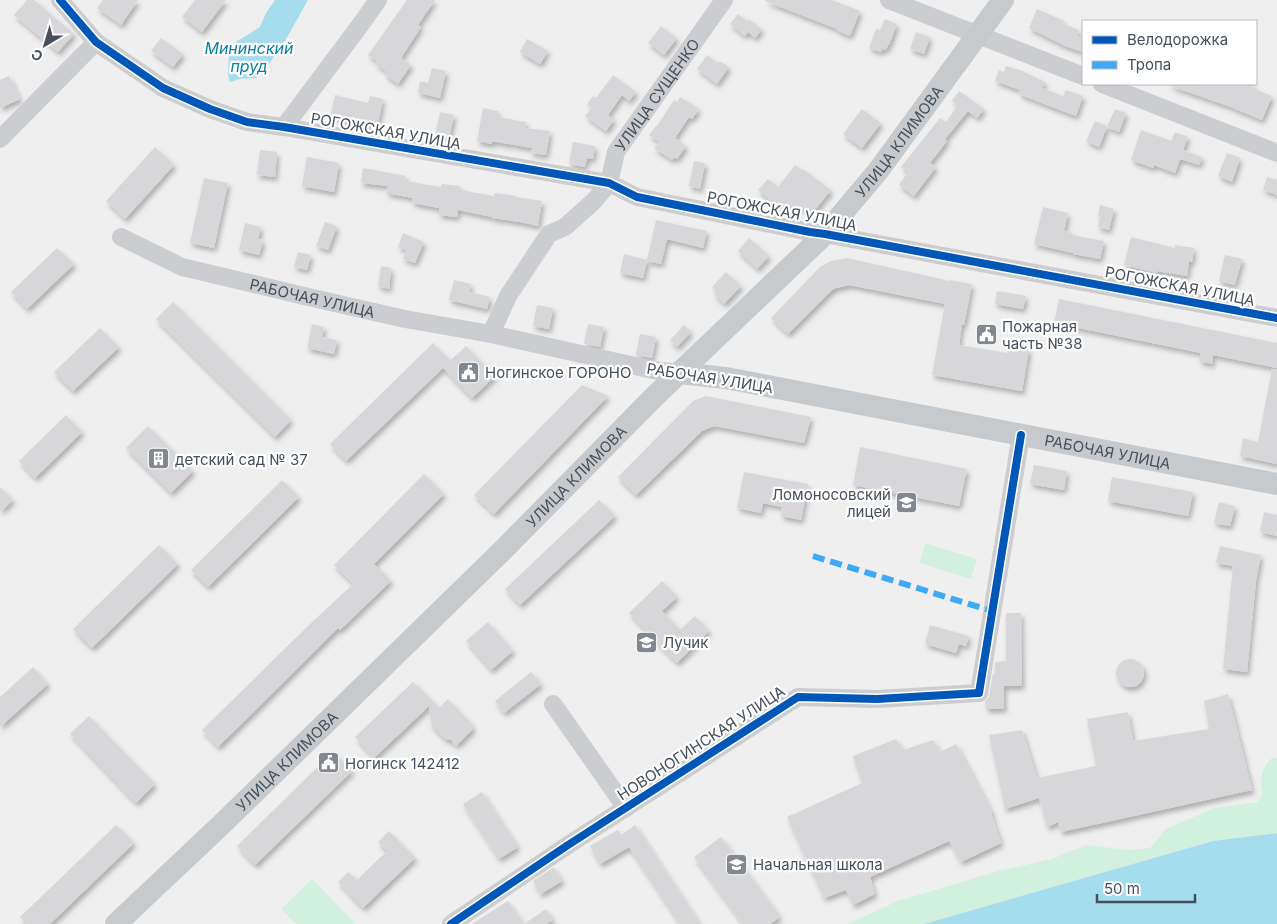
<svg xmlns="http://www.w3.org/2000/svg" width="1277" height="924" font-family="Inter,sans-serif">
	<defs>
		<filter id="shadow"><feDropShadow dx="2.5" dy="4" stdDeviation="2.5" flood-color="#0004"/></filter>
	</defs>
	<rect width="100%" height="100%" fill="#f0efef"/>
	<g fill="#d2f0de">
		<polygon points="925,543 977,559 971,579 920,563"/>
		<path d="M1277,758V833L1213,841L924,924H847L898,901L998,871L1052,859L1086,845L1129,850L1150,848L1166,829L1214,808L1257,802L1262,795C1260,778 1260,773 1270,759Z"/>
		<polygon points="312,879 356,924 296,924 281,909"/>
	</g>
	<g fill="#a6ddee">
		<polygon points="275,0 308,0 285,41 262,74 256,78 240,79 230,82 228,75 229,53 236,42 260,27 266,13"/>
		<polygon points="1277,833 1277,924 924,924 1213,841"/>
	</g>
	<g fill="#d7d7d9" filter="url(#shadow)">
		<polygon points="27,0 34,0 74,34 58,52 14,15"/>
		<polygon points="103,0 138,0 121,25 97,8"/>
		<polygon points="195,0 226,0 202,32 182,17"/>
		<polygon points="407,0 435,0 418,25 421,27 401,58 411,65 398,84 385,75 387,72 376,64 378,62 368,55"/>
		<polygon points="765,0 832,0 860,11 850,36 836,30 837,29 765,1"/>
		<polygon points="1037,9 1064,21 1063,24 1079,30 1077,36 1083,38 1083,52 1065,46 1029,28"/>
		<polygon points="738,14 747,21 748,19 762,29 755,38 748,32 745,36 730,24"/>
		<polygon points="885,19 897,24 889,45 888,45 886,50 882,49 881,52 869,48 876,29 880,30"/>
		<polygon points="661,26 677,38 664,55 648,43"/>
		<polygon points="916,32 930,37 924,54 910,49"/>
		<polygon points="161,38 183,54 173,67 151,51"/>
		<polygon points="527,39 548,51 540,64 520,52"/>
		<polygon points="707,55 718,63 719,61 729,67 717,84 697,69"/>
		<polygon points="1006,66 1020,70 1045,82 1042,88 1063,96 1066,90 1083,96 1076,116 1044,104 1019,94 1020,90 995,81 999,70 1004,72"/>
		<polygon points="432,68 446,71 440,98 418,93 420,81 428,83"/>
		<polygon points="613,75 636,92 629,101 622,95 608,115 614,120 606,131 585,116 592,108 587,104 593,96 596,98"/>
		<polygon points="9,76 20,99 0,108 0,80"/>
		<polygon points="1169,84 1254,84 1252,88 1272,96 1262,120 1228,106 1168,85"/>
		<polygon points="959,91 984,109 977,118 968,111 945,139 947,141 930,163 936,167 914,196 899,185 908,172 901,167 940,118 946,122 958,105 952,101"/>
		<polygon points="335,95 368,103 370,96 383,99 377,128 330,117"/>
		<polygon points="680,97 699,109 692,119 689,117 675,138 686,146 677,159 674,157 672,160 654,148 659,142 649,135 656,126 657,126 674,100 677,102"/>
		<polygon points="483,108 498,111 497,117 526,122 525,128 550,131 546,155 531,153 532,148 492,141 492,144 477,141"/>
		<polygon points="862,109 881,123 862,148 843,134"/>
		<polygon points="1115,109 1126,113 1119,132 1107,127"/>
		<polygon points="440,112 454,115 449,138 435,135"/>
		<polygon points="1095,121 1107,126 1099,147 1086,141"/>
		<polygon points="1141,130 1171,141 1175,132 1188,137 1183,150 1202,157 1199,165 1180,159 1175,173 1154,165 1153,168 1131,160"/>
		<polygon points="573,142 595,146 593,159 587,158 585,167 569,164"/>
		<polygon points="155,147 174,165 125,219 106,201"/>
		<polygon points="260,150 277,152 275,177 257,175"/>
		<polygon points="1227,153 1240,158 1232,182 1218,176"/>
		<polygon points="307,157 339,163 334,192 302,186"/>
		<polygon points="694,161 705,163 700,189 689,186"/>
		<polygon points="795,165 802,170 803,169 831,190 815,210 775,204 758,190 768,179 778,187"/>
		<polygon points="363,168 406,176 405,181 441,187 442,184 460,186 460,190 494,196 495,193 516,196 516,197 542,201 538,226 520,222 492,218 492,217 458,210 457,217 439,215 439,208 412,203 413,198 386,193 388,186 361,183"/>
		<polygon points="1267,177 1277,180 1277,195 1263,190"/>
		<polygon points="204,178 228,183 214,248 190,243"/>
		<polygon points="1100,205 1114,209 1109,230 1098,227 1100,216 1098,216"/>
		<polygon points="1043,207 1068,213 1064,231 1072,233 1072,235 1104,241 1100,259 1073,254 1073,253 1034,244"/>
		<polygon points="656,220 707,231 703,248 667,239 661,264 647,261 643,278 620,273 624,254 647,260"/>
		<polygon points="325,222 337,226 328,250 316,246"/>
		<polygon points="245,223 261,227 258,239 263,240 259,255 239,250"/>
		<polygon points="403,233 424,242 415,263 403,259 406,250 398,247"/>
		<polygon points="1131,237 1175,248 1175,245 1194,248 1192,262 1189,262 1187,276 1157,271 1157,273 1124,265"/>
		<polygon points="749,238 769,256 757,269 738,251"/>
		<polygon points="57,248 74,264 27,309 11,292"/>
		<polygon points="298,252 311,255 307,270 294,267"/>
		<polygon points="1225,255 1242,259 1235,285 1219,281"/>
		<polygon points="847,258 950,281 950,280 972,284 964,325 962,324 959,345 1007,353 1009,346 1029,349 1022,391 932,375 945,304 849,285 836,288 832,290 788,334 771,318 820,267 831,261"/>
		<polygon points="381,266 391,268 389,289 378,286"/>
		<polygon points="726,272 741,286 724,304 714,294 717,292 712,287"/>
		<polygon points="454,280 471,284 469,292 490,297 487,309 449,300"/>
		<polygon points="997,291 1026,296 1023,309 995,304"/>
		<polygon points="1059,299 1277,343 1277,368 1213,355 1212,364 1199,361 1201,353 1054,323"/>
		<polygon points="173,302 291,420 275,437 156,319"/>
		<polygon points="537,305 553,308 549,329 533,326"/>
		<polygon points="312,324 324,327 322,337 337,340 334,354 307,348"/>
		<polygon points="588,324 604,327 600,347 584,344"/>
		<polygon points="684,325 691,332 677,347 670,340"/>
		<polygon points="100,328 119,347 73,391 54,372"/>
		<polygon points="640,334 656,337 652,358 636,355"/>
		<polygon points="433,343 450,361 466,346 495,376 472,398 443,368 346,461 330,444"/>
		<polygon points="1272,369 1277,370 1277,464 1240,456 1243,438 1258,442"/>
		<polygon points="582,385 608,396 494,514 474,495"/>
		<polygon points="706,396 811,417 804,443 714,426 702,431 636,495 618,477 693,401"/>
		<polygon points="66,415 82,432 35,478 19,461"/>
		<polygon points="148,426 193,471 171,493 126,448"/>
		<polygon points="860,447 967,469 959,506 853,485"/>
		<polygon points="1034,465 1067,471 1064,490 1030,484"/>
		<polygon points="744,472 808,484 801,520 781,516 782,507 763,503 761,513 737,508"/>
		<polygon points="424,474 444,494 374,564 391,581 340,630 338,628 218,747 202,730 308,626 353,584 334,565"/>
		<polygon points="1112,477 1193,492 1188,516 1108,501"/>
		<polygon points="282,480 299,497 208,587 191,570"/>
		<polygon points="0,487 13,500 0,512"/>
		<polygon points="599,500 615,516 520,605 505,589"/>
		<polygon points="1219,502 1235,506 1230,526 1214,523"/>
		<polygon points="1264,512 1277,515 1277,536 1260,532"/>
		<polygon points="159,545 178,564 92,648 73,629"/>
		<polygon points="1220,546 1261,555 1256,581 1247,672 1223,669 1233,566 1216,563"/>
		<polygon points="662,581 677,597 662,611 680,630 695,616 709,631 677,663 629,613"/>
		<polygon points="1006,613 1021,613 1022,686 1004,686 1004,709 986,709 985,701 989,697 993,674 995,674 995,662 1006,661"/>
		<polygon points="488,622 513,651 491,670 466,641"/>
		<polygon points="930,625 969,636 966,646 959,644 956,653 925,644"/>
		<circle cx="1130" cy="673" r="14"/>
		<polygon points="33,667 48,684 0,727 0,697"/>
		<polygon points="531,672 541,684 504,713 495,701"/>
		<polygon points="413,682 439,708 448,699 470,722 473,729 456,746 451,740 446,740 432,726 429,706 374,758 355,737"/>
		<polygon points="1228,694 1252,790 1061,832 1058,822 1047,827 1039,798 1005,809 989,735 1022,730 1037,778 1096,766 1087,719 1128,712 1133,741 1209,729 1204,701"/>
		<polygon points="89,716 155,784 136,803 70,734"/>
		<polygon points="896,739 903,750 933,740 940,752 956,744 992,812 991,813 1001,843 961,862 949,841 870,877 875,894 853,905 846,890 824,898 787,817 862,783 853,756"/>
		<polygon points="333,752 352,771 255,865 237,846"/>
		<polygon points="482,792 518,847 499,859 463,804"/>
		<polygon points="116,825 134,843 50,924 27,924 20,917"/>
		<polygon points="635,825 700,924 680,924 629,847 600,864 590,846 618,830 621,835"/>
		<polygon points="389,831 415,858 363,908 338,882 348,872 357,880 387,851 378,842"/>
		<polygon points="721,837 780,917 770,924 743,924 694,857"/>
		<polygon points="554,867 562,881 541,894 533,881"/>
		<polygon points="508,901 523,924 472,924"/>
		<polygon points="546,909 553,920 546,924 524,924"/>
	</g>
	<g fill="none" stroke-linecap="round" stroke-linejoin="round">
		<g stroke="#cbcdd0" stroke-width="18">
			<polyline points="60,0 96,42 163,88 210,109 247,122 284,127 609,183 637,197 810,232 825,234 1277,318"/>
			<polyline points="889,0 1083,76"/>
			<polyline points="1102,84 1277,153"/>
			<polyline points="284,127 361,24 378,0"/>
			<polyline points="0,139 96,42"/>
			<path id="s1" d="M121,237L182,267L304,296L405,319L491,334L653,370L679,373"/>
			<path id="s2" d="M491,334L508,296L549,234L565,227L594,201L609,183L616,152L724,0"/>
			<polyline points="553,704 626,808"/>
			<polyline points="451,924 568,845 798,697 877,699 979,693 1021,435"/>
		</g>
		<g stroke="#c6cacd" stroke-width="22">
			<path id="s3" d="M679,373L726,378L1277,484"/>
			<path id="s4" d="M116,924L222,824L505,548L654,397L825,234L878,171L1003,0"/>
		</g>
		<polyline stroke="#3fa9f5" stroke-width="6" stroke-dasharray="12 6" stroke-linecap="butt" points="813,556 992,611"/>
		<defs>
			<g id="cycleway">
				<polyline points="60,0 96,42 163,88 210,109 247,122 284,127 609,183 637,197 810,232 825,234 1277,318"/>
				<polyline points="451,924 568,845 798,697 877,699 979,693 1021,435"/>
			</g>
		</defs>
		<use href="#cycleway" stroke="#fff" stroke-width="11"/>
		<use href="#cycleway" stroke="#0057b8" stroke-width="8"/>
	</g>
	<defs>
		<symbol id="civic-square" viewBox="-11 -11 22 22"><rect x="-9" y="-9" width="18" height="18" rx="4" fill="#81888f" stroke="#fff"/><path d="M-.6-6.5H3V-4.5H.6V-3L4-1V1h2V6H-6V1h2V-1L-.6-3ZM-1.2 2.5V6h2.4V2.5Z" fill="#fff"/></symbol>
		<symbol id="building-square" viewBox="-11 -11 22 22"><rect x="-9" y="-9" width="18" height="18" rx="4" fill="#81888f" stroke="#fff"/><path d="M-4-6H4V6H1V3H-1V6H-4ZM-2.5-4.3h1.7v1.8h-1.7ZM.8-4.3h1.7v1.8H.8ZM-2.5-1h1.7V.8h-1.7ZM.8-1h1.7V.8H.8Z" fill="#fff"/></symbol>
		<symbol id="school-square" viewBox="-11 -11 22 22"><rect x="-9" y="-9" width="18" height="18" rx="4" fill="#81888f" stroke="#fff"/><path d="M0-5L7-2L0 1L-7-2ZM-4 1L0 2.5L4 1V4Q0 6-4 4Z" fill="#fff"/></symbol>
	</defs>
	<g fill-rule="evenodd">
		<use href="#civic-square" x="974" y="322" width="25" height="25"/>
		<use href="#civic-square" x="456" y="360" width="25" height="25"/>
		<use href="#building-square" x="146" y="446" width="25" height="25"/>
		<use href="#school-square" x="894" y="490" width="25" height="25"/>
		<use href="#school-square" x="634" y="630" width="25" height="25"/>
		<use href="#civic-square" x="316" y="750" width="25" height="25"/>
		<use href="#school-square" x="724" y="852" width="25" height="25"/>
	</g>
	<g text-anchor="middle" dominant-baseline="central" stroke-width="4.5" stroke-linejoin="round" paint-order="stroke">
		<g font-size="15" fill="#45505c" stroke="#fff">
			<text stroke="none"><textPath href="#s2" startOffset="298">УЛИЦА СУЩЕНКО</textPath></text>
			<text transform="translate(386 131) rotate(10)">РОГОЖСКАЯ УЛИЦА</text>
			<text stroke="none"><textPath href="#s4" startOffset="1108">УЛИЦА КЛИМОВА</textPath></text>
			<text transform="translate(782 211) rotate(11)">РОГОЖСКАЯ УЛИЦА</text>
			<text transform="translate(1180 286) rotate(11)">РОГОЖСКАЯ УЛИЦА</text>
			<text stroke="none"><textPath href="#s1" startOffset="202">РАБОЧАЯ УЛИЦА</textPath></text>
			<text transform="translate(710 378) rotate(9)">РАБОЧАЯ УЛИЦА</text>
			<text stroke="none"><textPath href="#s3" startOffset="436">РАБОЧАЯ УЛИЦА</textPath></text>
			<text stroke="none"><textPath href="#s4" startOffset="642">УЛИЦА КЛИМОВА</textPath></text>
			<text transform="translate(701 743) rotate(-33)">НОВОНОГИНСКАЯ УЛИЦА</text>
			<text stroke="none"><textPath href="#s4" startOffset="236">УЛИЦА КЛИМОВА</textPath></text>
		</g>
		<g font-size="15" fill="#45505c" stroke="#fff" text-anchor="start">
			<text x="1002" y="326">Пожарная<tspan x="1002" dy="17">часть №38</tspan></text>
			<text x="485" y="372">Ногинское ГОРОНО</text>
			<text x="175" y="459">детский сад № 37</text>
			<text x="891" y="494" text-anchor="end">Ломоносовский<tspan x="891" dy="17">лицей</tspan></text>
			<text x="663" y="642">Лучик</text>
			<text x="345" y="763">Ногинск 142412</text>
			<text x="753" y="864">Начальная школа</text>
		</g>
		<g font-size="16" font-style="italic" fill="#097ea4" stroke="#fff">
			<text x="249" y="48">Мининский<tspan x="249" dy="18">пруд</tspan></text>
		</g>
	</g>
	<rect x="1082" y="20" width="175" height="65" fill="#ffffff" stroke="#b5b9be"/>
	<rect x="1092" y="36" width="25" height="8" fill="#0057b8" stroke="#b5b9be"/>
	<text x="1127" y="45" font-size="15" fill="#45505c">Велодорожка</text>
	<rect x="1092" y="61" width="25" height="8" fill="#3fa9f5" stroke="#b5b9be"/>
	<text x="1127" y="70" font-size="15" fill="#45505c">Тропа</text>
	<g transform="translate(45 45) rotate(218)" stroke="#ffffff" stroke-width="4" paint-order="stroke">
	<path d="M0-4L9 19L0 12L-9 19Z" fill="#45505c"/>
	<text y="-8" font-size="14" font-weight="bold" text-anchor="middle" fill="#45505c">С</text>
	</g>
	<path d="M1097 894v8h98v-8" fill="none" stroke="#45505c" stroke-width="2.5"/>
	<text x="1104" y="894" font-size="15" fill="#45505c" stroke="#ffffff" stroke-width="4" paint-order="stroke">50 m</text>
</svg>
